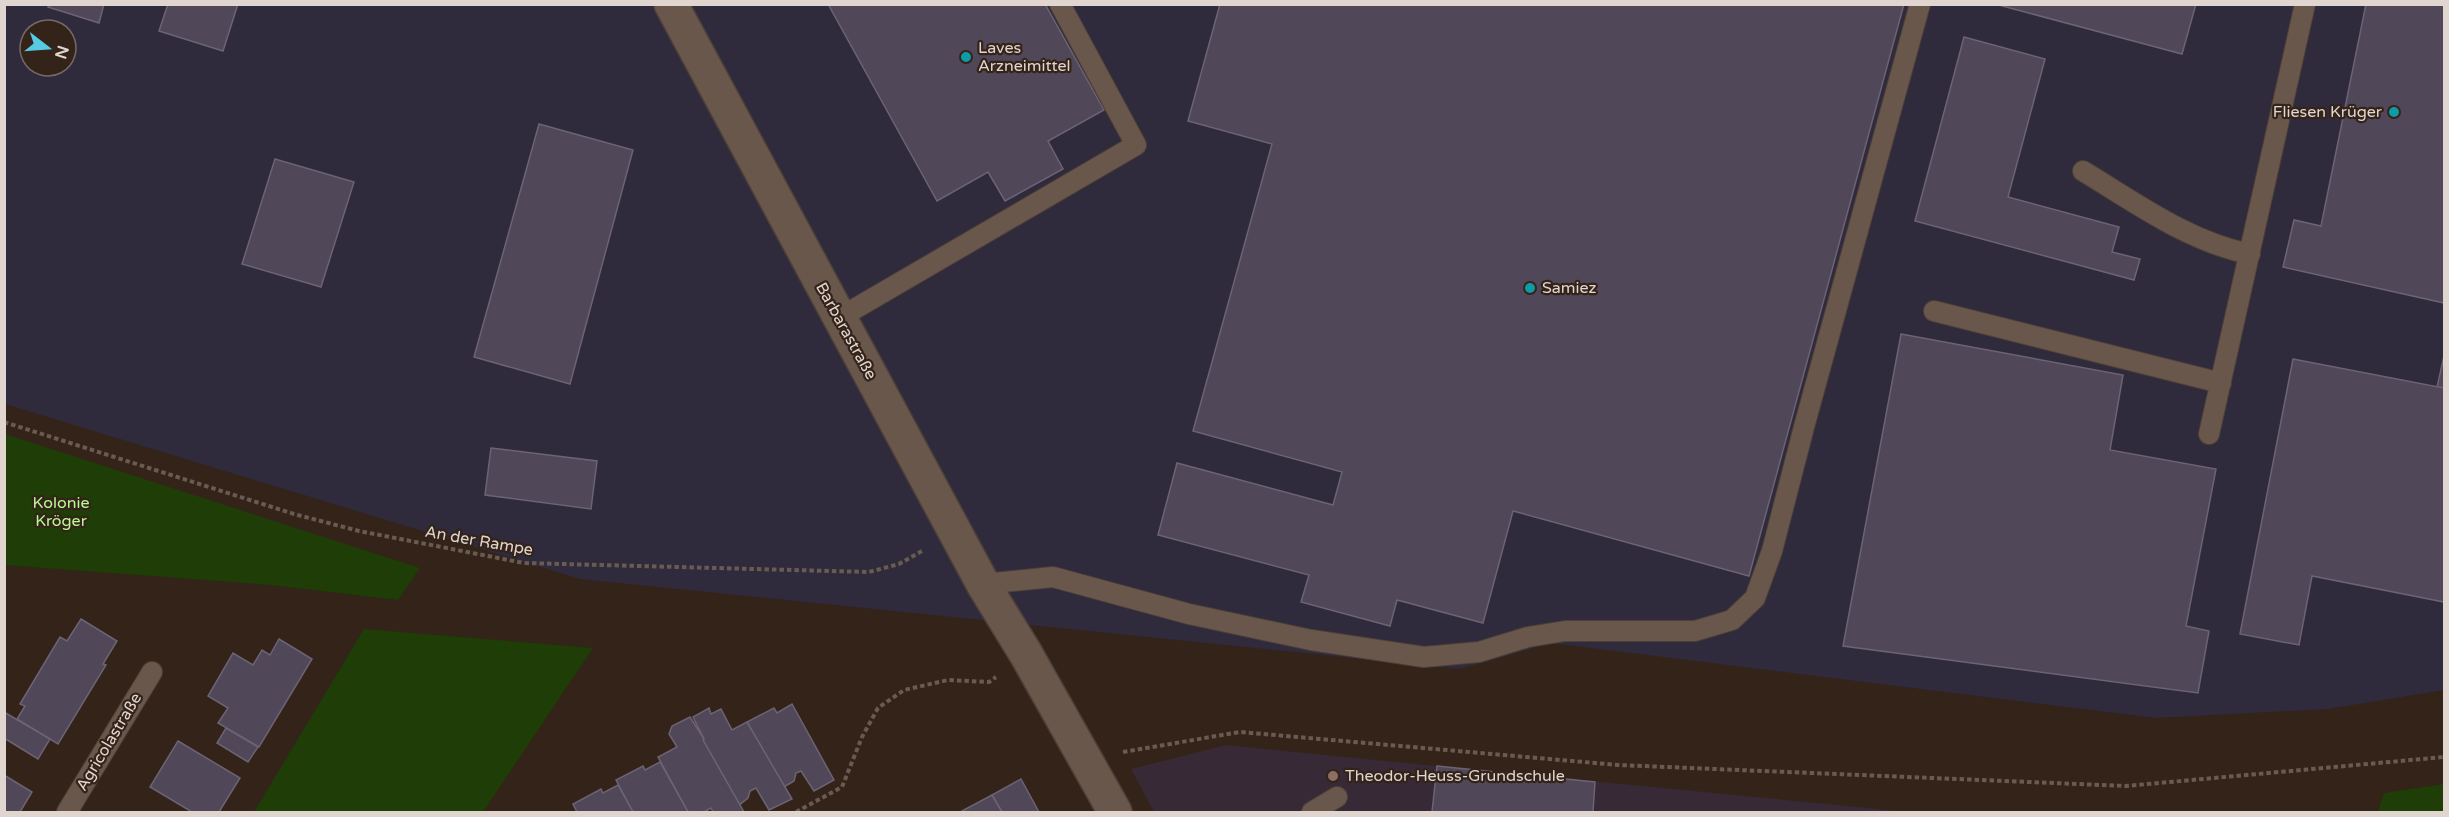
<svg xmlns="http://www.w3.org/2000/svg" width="2449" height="817" font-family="'Varela Round',sans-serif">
	<rect width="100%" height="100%" fill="#332319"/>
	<path fill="#2f2b3c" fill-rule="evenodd" d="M4,5H2444V690L2328,709L2156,718L1551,643L1460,669L580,579L5,404ZM30,30H66V66H30Z"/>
	<polygon fill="#372935" points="1226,745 1437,766 1910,812 1154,812 1131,769"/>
	<g fill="#1f3d06">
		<polygon points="4,434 5,434 420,568 398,600 271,585 5,565"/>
		<polygon points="364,629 593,648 483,812 254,812"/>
		<polygon points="2444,784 2444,812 2378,812 2384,793"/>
	</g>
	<g fill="#504758" stroke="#6c6375" stroke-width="1.5">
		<polygon points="49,4 104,4 99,23 48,7"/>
		<polygon points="168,4 238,4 223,51 159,31"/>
		<polygon points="828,4 1045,4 1104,110 1048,141 1063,169 1005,201 988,172 937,201"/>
		<polygon points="1220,4 1904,4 1749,576 1513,511 1483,623 1397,600 1390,626 1301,602 1309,575 1158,535 1177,463 1333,505 1342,472 1193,431 1272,144 1188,121"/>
		<polygon points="1995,4 2196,4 2182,54"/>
		<polygon points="2366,4 2444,4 2444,303 2283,267 2294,220 2321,226"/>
		<polygon points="1964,37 2045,59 2008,197 2119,227 2112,252 2140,259 2134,280 1915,221"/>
		<polygon points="539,124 633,150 570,384 474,357"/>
		<polygon points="275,159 354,182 321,287 242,264"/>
		<polygon points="1901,334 2123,375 2110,450 2216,469 2186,626 2209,631 2198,693 1843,646"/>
		<polygon points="2444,356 2444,388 2437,387"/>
		<polygon points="2293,359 2444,388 2444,602 2312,576 2299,645 2240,634"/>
		<polygon points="491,448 597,461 591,509 485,495"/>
		<polygon points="81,619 117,641 103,664 106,665 58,744 17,719 25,706 20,704 60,637 67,641"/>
		<polygon points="279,639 312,659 259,747 218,723 228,708 208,696 233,653 253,665 262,650 270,655"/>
		<polygon points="792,704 834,780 814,791 801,771 796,773 794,781 784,787 747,722 774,708 777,713"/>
		<polygon points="709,708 711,714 721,709 732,730 747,722 792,799 769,810 756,788 750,791 748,798 739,805 703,740 704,739 693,717"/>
		<polygon points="4,712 50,739 38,759 4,738"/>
		<polygon points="690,717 704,739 703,740 744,812 713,812 711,808 704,812 688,812 658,757 677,747 669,734 672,726"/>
		<polygon points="226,728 258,747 248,762 217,743"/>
		<polygon points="178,741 240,778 219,812 192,812 150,787"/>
		<polygon points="660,762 688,812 633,812 616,780 643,766 645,770"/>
		<polygon points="1437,766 1595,782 1593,812 1432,812"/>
		<polygon points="4,775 32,792 20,812 4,812"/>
		<polygon points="1021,779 1039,812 1002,812 992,795"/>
		<polygon points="618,785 633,812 577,812 573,804 601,789 603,793"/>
		<polygon points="992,795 1002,812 963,812 962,811"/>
	</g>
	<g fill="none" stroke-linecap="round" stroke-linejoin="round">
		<defs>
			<g id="lane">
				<path d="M2083,171C2136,203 2189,242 2250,254"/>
				<polyline points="1934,311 2221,383"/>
				<polyline points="839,318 1136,145 1060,4"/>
				<polyline points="2209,434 2305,4"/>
				<polyline points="983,584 1053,577 1189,614 1311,640 1424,657 1479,652 1528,637 1565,631 1695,631 1732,620 1755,598 1772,551 1804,427 1920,4"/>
				<polyline points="67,812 152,672"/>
				<polyline points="1312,812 1337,797"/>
			</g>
			<polyline id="street" points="671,4 983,584 1026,654 1115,812"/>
		</defs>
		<use href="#lane" stroke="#4d4039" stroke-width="22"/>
		<use href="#street" stroke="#4d4039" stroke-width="36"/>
		<g stroke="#695b52" stroke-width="4" stroke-dasharray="4.5 3" stroke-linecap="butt">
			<polyline points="4,422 294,514 359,531 524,563 869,572 899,564 922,551"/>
			<polyline points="1123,752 1240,732 1618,765 2126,786 2444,757"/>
			<polyline points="796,812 842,787 862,737 878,708 904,690 948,680 989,682 996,677"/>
		</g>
		<use href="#lane" stroke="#6a574c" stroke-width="20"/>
		<use href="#street" stroke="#6a574c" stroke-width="33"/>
	</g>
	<g fill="#0f9aa8" stroke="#332319" stroke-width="2">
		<circle cx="966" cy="57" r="6"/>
		<circle cx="2394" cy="112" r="6"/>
		<circle cx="1530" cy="288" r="6"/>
	</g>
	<circle fill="#8d6e63" stroke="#332319" stroke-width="2" cx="1333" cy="776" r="6"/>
	<g text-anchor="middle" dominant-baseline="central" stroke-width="4.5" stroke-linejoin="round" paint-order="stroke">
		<g font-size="16" fill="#e0d5cf" stroke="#332319" text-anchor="start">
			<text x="978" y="48">Laves<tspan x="978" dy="18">Arzneimittel</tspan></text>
			<text x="2382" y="112" text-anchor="end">Fliesen Krüger</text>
			<text x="1542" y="288">Samiez</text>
			<text x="1345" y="776">Theodor-Heuss-Grundschule</text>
		</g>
		<g font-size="16" fill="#e0d5cf" stroke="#332319">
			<text transform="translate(846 331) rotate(61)">Barbarastraße</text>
			<text transform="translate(479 541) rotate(10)">An der Rampe</text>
			<text transform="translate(109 742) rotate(-59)">Agricolastraße</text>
		</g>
		<g font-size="16" fill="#b8fa92" stroke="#332319">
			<text x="61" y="503">Kolonie<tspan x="61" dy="18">Kröger</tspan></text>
		</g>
	</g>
	<rect width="2449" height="817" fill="none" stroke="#e0d5cf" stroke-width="12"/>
	<g transform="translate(48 48) rotate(107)"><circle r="28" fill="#332319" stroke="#786a62" stroke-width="1.5"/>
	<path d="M0-4.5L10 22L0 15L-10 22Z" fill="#57c9e2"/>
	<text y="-9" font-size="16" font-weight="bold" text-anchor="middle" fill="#e0d5cf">N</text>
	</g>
</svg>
